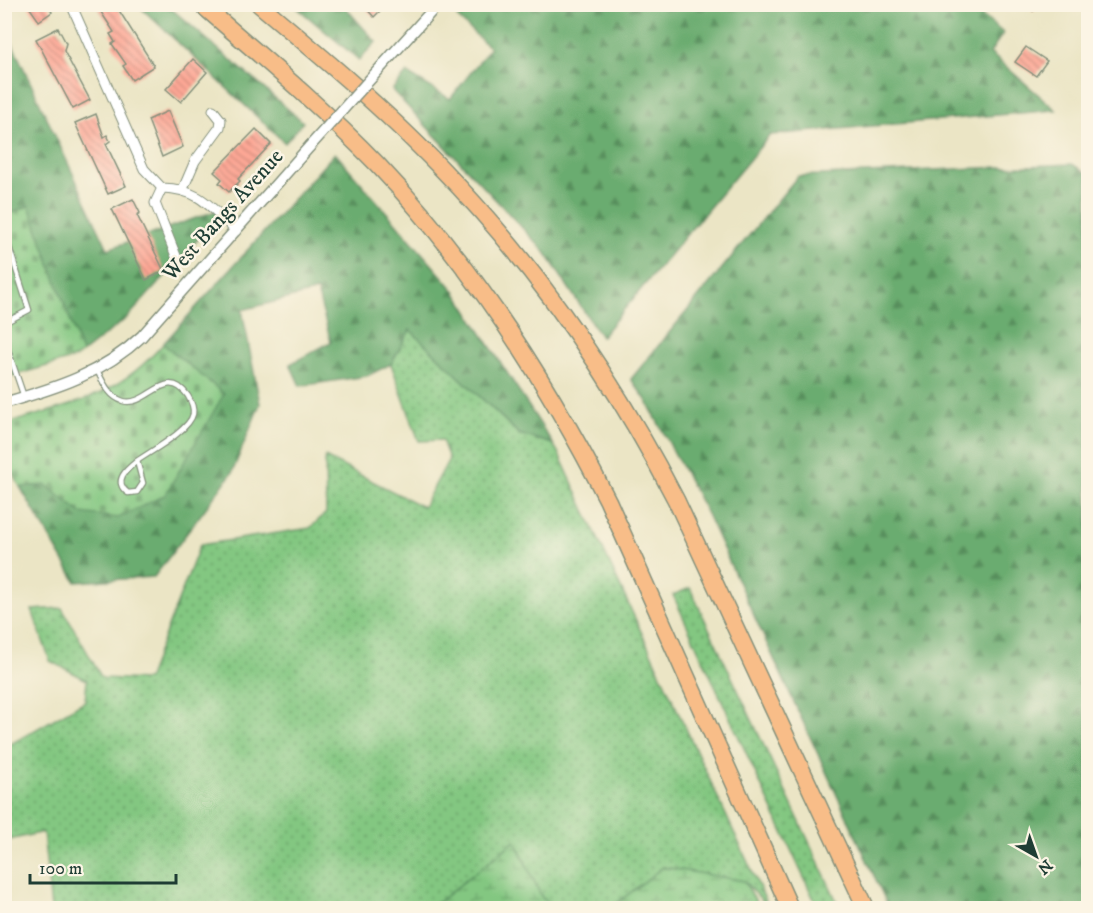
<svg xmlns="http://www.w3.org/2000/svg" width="1093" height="913" font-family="'IM FELL DW Pica',serif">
	<defs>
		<pattern id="grass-dots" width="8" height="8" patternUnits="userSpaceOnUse" patternTransform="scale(1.5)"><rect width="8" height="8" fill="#83c781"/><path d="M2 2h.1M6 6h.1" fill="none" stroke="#6ba36a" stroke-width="1.8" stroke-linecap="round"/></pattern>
		<pattern id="forest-firs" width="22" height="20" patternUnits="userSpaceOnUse" patternTransform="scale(1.5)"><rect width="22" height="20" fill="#6aac6f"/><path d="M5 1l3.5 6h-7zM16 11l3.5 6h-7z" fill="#578d5c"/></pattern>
		<pattern id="wetland-marsh" width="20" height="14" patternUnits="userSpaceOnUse" patternTransform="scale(1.5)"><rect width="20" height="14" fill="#83c781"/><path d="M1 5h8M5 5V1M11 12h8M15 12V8" fill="none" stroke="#6ba36a"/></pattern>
		<pattern id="cemetery-stones" width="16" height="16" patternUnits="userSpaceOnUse" patternTransform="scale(1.5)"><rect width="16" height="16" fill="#83c781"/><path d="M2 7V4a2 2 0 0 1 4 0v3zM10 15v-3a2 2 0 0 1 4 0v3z" fill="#6ba36a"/></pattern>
		<pattern id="building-back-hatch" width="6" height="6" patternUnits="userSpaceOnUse" patternTransform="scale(1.5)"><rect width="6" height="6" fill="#fda795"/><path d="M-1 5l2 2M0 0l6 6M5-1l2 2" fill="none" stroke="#cc897a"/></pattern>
	</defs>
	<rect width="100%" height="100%" fill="#fcf5e5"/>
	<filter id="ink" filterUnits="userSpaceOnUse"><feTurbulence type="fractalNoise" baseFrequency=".0167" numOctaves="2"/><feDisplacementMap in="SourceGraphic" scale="12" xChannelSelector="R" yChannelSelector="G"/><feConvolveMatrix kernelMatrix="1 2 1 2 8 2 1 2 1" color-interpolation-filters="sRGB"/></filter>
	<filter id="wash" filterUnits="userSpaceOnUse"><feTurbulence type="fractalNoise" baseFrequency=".008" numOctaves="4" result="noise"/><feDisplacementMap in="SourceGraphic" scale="24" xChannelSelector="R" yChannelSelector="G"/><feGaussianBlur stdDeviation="1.35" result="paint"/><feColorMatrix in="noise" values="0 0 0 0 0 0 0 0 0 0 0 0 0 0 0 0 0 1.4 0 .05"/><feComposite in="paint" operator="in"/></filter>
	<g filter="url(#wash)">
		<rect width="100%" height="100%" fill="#ebe5c5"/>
		<g fill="url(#grass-dots)" stroke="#51825a" stroke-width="1.5">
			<polygon points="410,329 519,434 553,444 558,452 769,908 744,881 663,867 611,908 558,908 542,898 515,841 431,908 51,908 43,832 5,841 4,748 85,701 87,680 50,661 32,610 62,608 102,678 147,680 200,545 310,528 326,513 325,457 423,507 449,459 442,440 419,441 391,364"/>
			<polygon points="690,588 840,908 818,908 673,595"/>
		</g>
		<g fill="url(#forest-firs)" stroke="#447452" stroke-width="1.5">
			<polygon points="968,4 1003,33 990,53 1056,110 770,135 601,337 545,252 392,90 407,73 450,99 490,48 457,17 467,5"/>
			<polygon points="138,5 167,5 303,122 285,143"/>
			<polygon points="294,5 343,5 376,42 359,60"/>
			<polygon points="4,26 108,249 227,207 128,317 82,353 29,206 5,215"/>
			<polygon points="335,153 454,290 553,444 519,434 410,330 391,364 367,376 300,386 290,364 331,342 317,291 242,310 260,404 232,473 154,577 76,582 20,487 46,485 81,513 224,394 163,344"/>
			<polygon points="1072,164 1088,174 1088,908 889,908 708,516 646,400 631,379 798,176"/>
		</g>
		<g fill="url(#wetland-marsh)" stroke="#51825a" stroke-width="1.5">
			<polygon points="515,841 542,898 558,908 431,908"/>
			<polygon points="663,867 744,881 760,908 611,908"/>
		</g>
		<g fill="url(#cemetery-stones)" stroke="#51825a" stroke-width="1.5">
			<polygon points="29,206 82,353 75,358 5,378 5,215"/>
			<path d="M163,344L224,394L165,495L118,518L81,513L46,485L20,487L5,458V424C69,405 117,398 163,344Z"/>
		</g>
		<g id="blocks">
			<g fill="url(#building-back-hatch)">
				<polygon points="27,4 47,4 52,12 39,21"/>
				<polygon points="107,4 115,4 154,66 132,80 123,66 126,64 112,44 115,42 110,34 114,32 99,9"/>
				<polygon points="362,4 387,4 374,17"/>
				<polygon points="1027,4 1039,4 1033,11"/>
				<polygon points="58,28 66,43 64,51 90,100 73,109 36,39"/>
				<polygon points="1026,47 1047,61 1036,76 1015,62"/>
				<polygon points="193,59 207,72 181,102 166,89"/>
				<polygon points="168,111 183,147 162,157 148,120"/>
				<polygon points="96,114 104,137 107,135 110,141 106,144 126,186 108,194 75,123"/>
				<polygon points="256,129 271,144 238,179 240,181 229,192 219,183 222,179 214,172"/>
				<polygon points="133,199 140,213 137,215 164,271 146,280 112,209"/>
			</g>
		</g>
	</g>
	<g filter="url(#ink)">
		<use href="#blocks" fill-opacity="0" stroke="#85917c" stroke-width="1.5"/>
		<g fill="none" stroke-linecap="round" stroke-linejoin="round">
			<defs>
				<g id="service">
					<polyline points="4,231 29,310 4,323"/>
					<polyline points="4,338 24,397"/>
					<path d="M97,370C103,382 109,397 123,401C147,408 166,364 188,396C191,401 194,408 193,414C190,430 151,451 137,461"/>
					<path d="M137,461L143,483L137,492L128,493C112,481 127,469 137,461Z"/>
				</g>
				<g id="minor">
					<path d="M71,4L144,169L162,188C199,189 210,206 236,231"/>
					<polyline points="162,188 155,203 178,261"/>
					<polyline points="183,189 195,161 220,127 221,120 213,110"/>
				</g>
				<g id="tertiary">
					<polyline points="382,66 438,4"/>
					<path d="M4,403C56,388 102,374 142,336L310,146"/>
				</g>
				<g id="motorway">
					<path d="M201,4C261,56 322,107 377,164C472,264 546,379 608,501L790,908"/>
					<path d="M259,4C321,56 383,108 439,166C535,264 613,378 676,500L866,908"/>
				</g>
			</defs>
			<use href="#service" stroke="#85917c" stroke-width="7"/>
			<use href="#minor" stroke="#85917c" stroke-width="11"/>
			<use href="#tertiary" stroke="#85917c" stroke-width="13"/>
			<use href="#motorway" stroke="#85917c" stroke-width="19"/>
			<use href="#service" stroke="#fff" stroke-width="4.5"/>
			<use href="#minor" stroke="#fff" stroke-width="9"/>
			<use href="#tertiary" stroke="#fff" stroke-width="10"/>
			<use href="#motorway" stroke="#f8bd88" stroke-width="16"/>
			<defs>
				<polyline id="tertiary-bridge" points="310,146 382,66"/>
			</defs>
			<use href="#tertiary-bridge" stroke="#85917c" stroke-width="13" stroke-linecap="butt"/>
			<use href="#tertiary-bridge" stroke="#fff" stroke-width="10"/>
		</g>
	</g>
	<g text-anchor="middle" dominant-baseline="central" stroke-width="5" stroke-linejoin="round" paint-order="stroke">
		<g font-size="22" fill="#1f3d34" stroke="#fcf5e5">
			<text transform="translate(223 215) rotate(-48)">West Bangs Avenue</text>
		</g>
	</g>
	<rect width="1093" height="913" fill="none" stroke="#fcf5e5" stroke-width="24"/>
	<g transform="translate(1036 856) rotate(140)" stroke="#fcf5e5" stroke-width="4.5" paint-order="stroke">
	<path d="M0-4.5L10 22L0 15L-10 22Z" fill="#1f3d34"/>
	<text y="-9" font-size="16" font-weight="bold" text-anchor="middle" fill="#1f3d34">N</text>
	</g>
	<path d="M30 874v9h146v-9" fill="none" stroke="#1f3d34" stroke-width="3"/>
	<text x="39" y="874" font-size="18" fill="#1f3d34" stroke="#fcf5e5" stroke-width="4.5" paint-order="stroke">100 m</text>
</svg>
